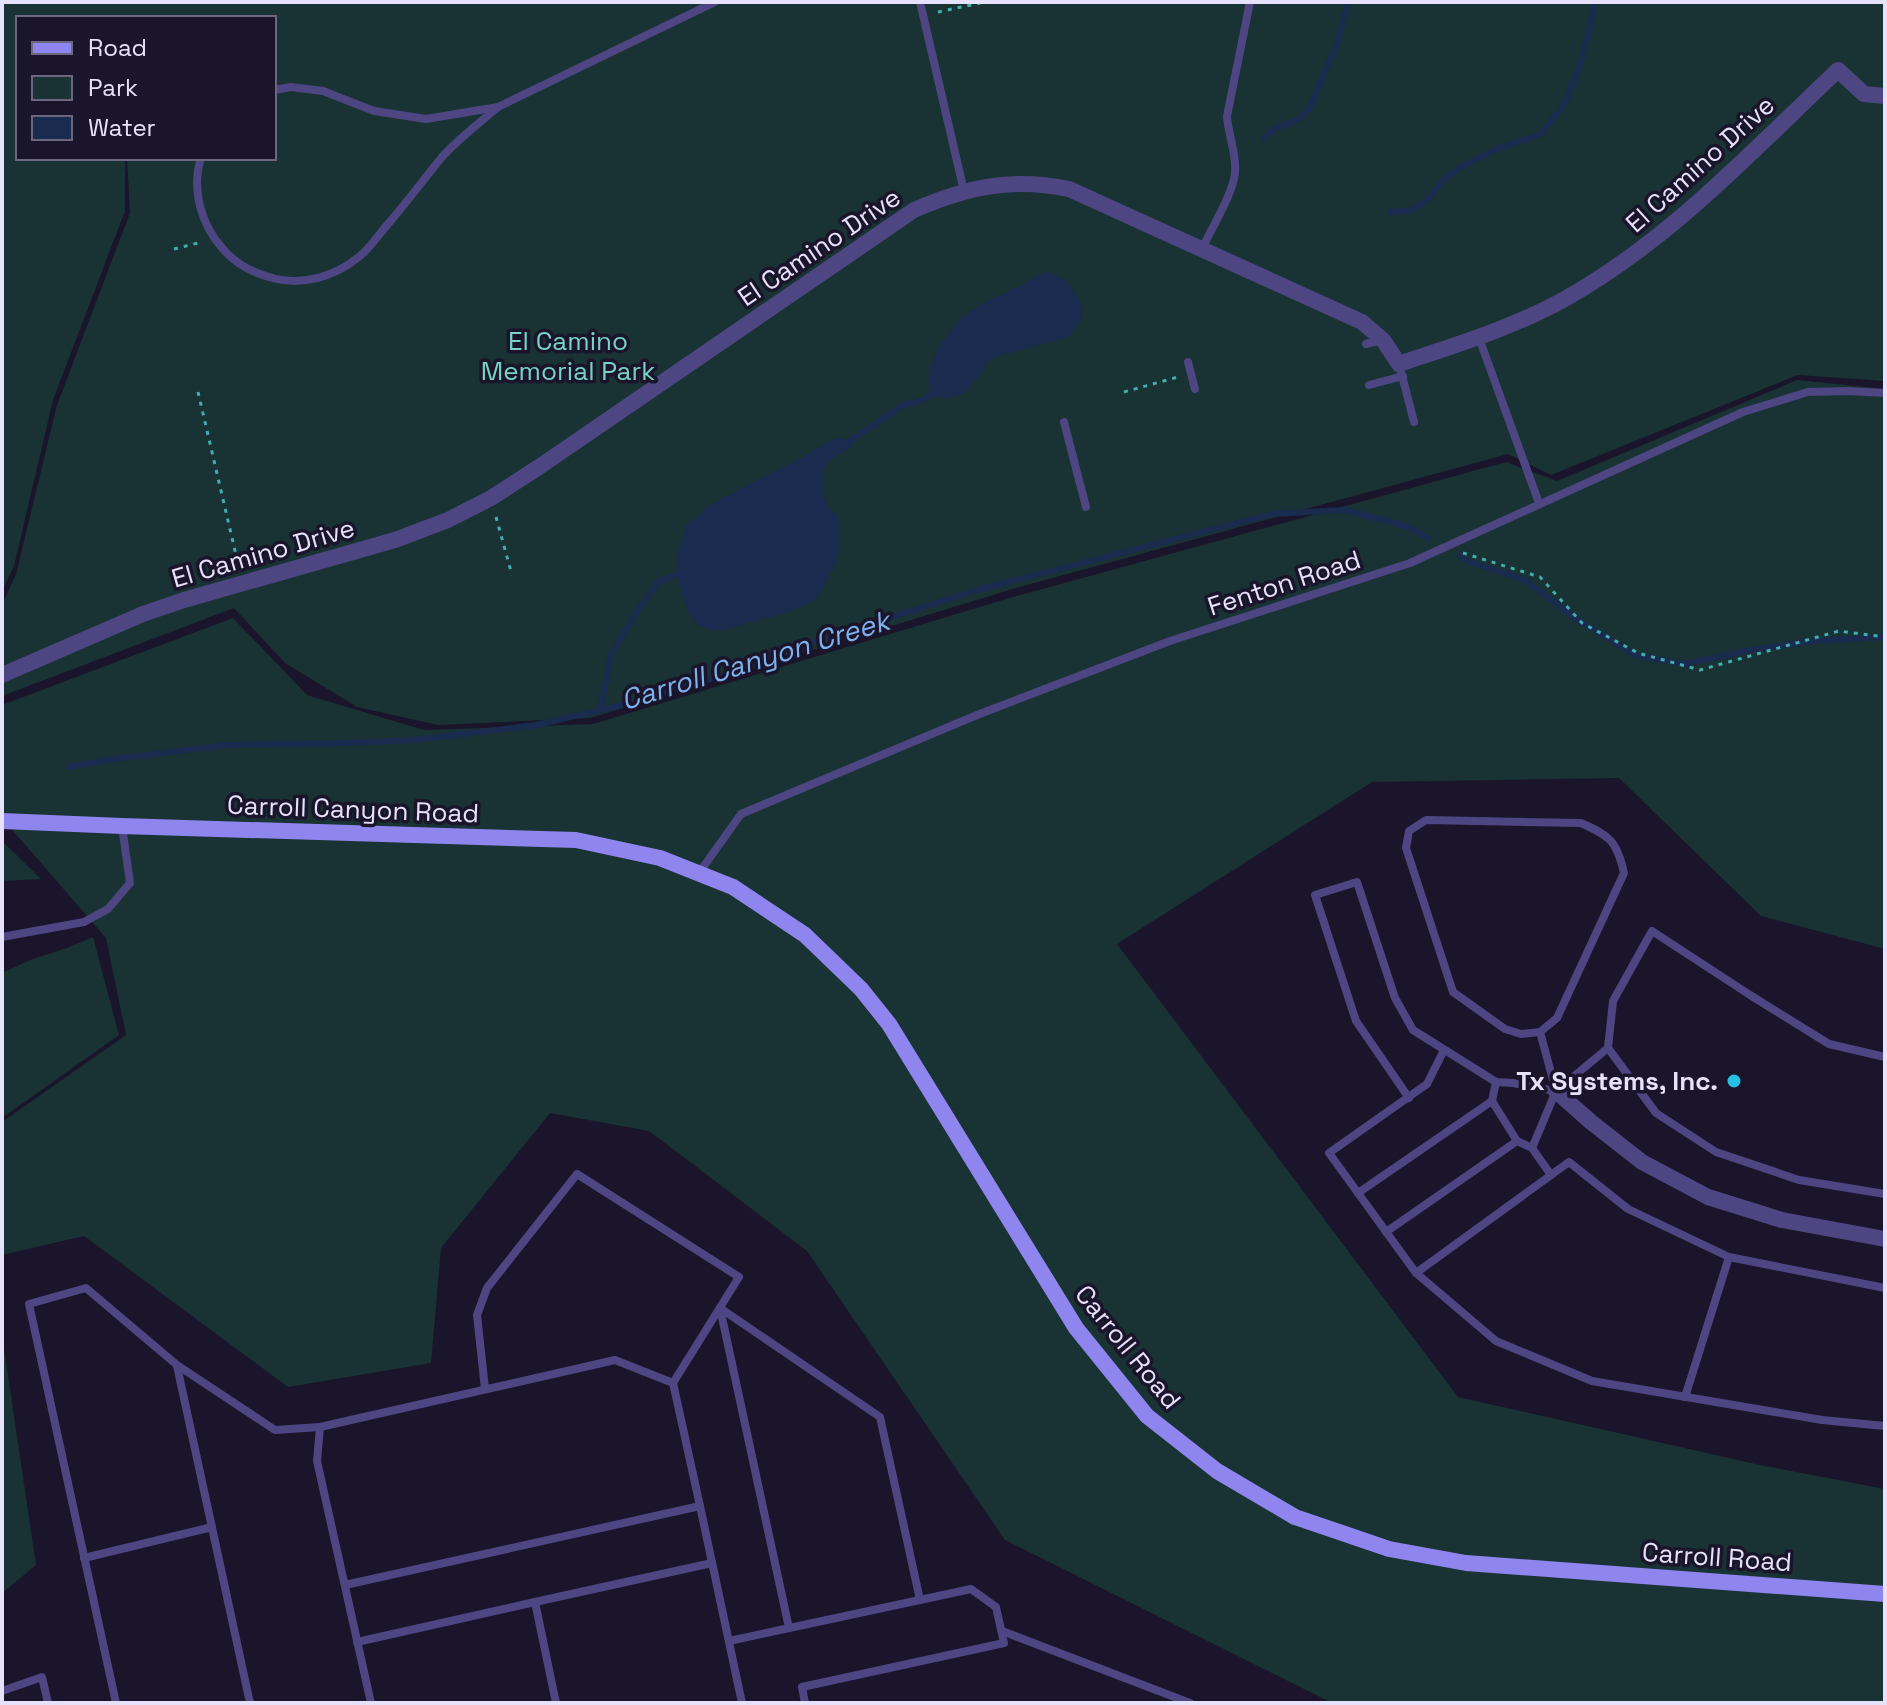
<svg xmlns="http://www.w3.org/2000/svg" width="1887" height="1705" font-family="'Space Grotesk',sans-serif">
	<rect width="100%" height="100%" fill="#1a152a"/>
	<g fill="#193233">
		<polygon points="2,2 1885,2 1885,381 1798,375 1551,475 1508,454 1016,588 590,718 438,725 357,707 285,663 234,608 2,696 2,605 16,574 57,405 130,213 127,158 274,158 274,18 18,18 18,158 125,158 125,211 53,400 14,566 2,591"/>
		<polygon points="1797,380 1885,389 1885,949 1761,916 1619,778 1372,782 1117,944 1458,1397 1760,1465 1885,1489 1885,1703 1332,1703 1005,1540 807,1251 649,1131 550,1113 441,1248 431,1363 288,1387 84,1236 2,1255 2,1122 126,1035 106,938 2,818 2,705 233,618 307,695 424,730 593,724 1006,599 1506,462 1557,481"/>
		<polygon points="2,841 41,879 2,881"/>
		<polygon points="93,937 119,1035 2,1118 2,973 30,960 67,948"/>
		<polygon points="2,1335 36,1565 2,1593"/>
	</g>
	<g fill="#192b4f">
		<path d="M1044,272C1048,274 1053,274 1057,276C1070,280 1082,300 1082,313C1081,322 1074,330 1069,337L994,357C987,361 986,366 982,372C969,391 956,403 933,396C917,373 948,328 967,314C983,302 1004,294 1023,285C1030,281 1036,275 1044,272Z"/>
		<polygon points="837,438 851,440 852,447 830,459 824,469 824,497 829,508 838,516 840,529 840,548 835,565 820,594 811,602 794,610 724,630 709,630 697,624 688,613 680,588 678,574 678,553 686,526 710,505 804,456 831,440"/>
	</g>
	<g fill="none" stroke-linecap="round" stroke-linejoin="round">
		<g stroke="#192b4f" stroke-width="6">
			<polyline points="1264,139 1271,131 1278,127 1298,120 1309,109 1336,46 1349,2"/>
			<polyline points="1390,212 1412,210 1429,198 1443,180 1461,167 1497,149 1541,134 1565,103 1580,66 1591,21 1594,2"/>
			<polyline points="844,445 903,405 923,400 937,391"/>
			<polyline points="1460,556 1469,562 1523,579 1575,618 1636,656 1685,664 1750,650 1813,641 1885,637"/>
			<polyline points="600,711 611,655 636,613 658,582 682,573"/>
			<polyline points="69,767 107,760 228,745 349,743 414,740 536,725 619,706 734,672 828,637 981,589 1273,514 1345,510 1409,527 1428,538"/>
		</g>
		<g stroke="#41aeb0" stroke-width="3" stroke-dasharray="4 6" stroke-linecap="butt">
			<polyline points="938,12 985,2"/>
			<polyline points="174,249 202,242"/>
			<polyline points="198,392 239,568"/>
			<polyline points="1124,392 1178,377"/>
			<polyline points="496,517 512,575"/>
			<polyline points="1463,553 1540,577 1582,623 1638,653 1700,670 1839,631 1885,637"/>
		</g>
		<g stroke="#4d4683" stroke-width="8">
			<polyline points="920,2 964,191"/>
			<polyline points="274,90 291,87 323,91 374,111 426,119 498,107 715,2"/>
			<path d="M201,158C191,189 201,225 223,249C235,263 251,272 269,277C301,287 335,277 360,256C371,247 379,234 388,224C407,202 424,179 442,157C458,139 479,123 497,108"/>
			<path d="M1202,249C1211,229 1233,194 1235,173C1237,154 1228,135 1227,116L1250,2"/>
			<polyline points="1479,338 1539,503"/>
			<polyline points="1366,344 1382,340"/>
			<polyline points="1188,362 1195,389"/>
			<polyline points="1399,364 1414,422"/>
			<polyline points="1369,385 1403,376"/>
			<polyline points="1064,422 1086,507"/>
			<path d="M1426,820L1581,823C1610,836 1617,841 1624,873L1557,1018L1540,1032L1521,1034L1505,1029L1453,992L1406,848L1409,831Z"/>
			<polyline points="699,873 741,814 977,715 1170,641 1410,563 1743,412 1808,392 1847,391 1885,393"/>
			<polyline points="2,937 84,922 108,909 130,883 122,826"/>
			<polyline points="1540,1032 1556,1091"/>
			<polyline points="1444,1050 1427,1084 1329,1153 1416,1273 1496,1341 1592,1381 1822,1420 1885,1426"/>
			<polyline points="1885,1057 1829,1044 1750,995 1652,931 1613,1001 1608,1048 1656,1113 1716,1152 1799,1180 1885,1194"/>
			<polyline points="1409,1098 1356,1021 1315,895 1357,882 1395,998 1413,1030 1496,1082 1513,1083 1555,1091"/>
			<polyline points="1517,1141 1532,1148 1556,1091 1608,1048"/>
			<polyline points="1532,1148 1551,1175"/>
			<polyline points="1358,1193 1492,1101 1496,1082"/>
			<polyline points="1386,1232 1517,1141 1492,1101"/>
			<polyline points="1416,1273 1569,1162 1628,1209 1729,1257 1885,1288"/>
			<polyline points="720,1308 880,1417 920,1600"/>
			<polyline points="720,1308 789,1628"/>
			<polyline points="177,1366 250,1703"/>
			<polyline points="1685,1397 1729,1257"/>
			<polyline points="320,1427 317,1461 371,1703"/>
			<polyline points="700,1506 742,1703"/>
			<polyline points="84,1558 212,1527"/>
			<polyline points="345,1585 700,1506 673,1383"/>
			<polyline points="1002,1631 1190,1703"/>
			<polyline points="729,1641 971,1589 996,1607 1004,1643 802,1687 805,1703"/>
			<polyline points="357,1642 535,1602"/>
			<polyline points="2,1691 42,1677 48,1703"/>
			<polyline points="116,1703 29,1304 86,1288 177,1365 275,1430 320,1427 615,1360 673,1383 739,1277 577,1174 487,1288 477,1315 485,1389"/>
			<polyline points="556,1703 535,1602 712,1563"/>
		</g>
		<g stroke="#4d4683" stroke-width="16">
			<path d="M2,675L143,614L184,600L395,540L448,520L491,498L539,467L914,210C967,187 1012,177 1069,189L1362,322L1383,340L1399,364C1455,345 1512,328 1563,300C1669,241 1751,152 1838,70L1864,94L1885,96"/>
			<polyline points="1556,1091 1591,1122 1642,1162 1708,1197 1782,1220 1885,1239"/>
		</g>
		<polyline stroke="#8f85ef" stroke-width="16" points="2,821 122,826 576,840 660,858 733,887 805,935 861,989 889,1024 1076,1328 1147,1416 1217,1471 1295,1517 1389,1549 1466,1563 1885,1594"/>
	</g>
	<circle fill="#26c2e3" stroke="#1a152a" stroke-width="3" cx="1734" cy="1081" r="8"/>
	<g text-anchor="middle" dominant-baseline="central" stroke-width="7" stroke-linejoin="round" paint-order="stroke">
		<g font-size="26" fill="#e6e2fb" stroke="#1a152a">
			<text transform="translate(1700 164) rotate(-42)">El Camino Drive</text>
			<text transform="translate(819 247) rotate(-34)">El Camino Drive</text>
			<text transform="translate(263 553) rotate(-16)">El Camino Drive</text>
			<text transform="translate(1284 583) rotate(-18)">Fenton Road</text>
			<text transform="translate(353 809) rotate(2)">Carroll Canyon Road</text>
			<text transform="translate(1128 1347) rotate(51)">Carroll Road</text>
			<text transform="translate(1717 1557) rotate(4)">Carroll Road</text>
		</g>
		<g font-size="26" fill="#75d4c3" stroke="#1a152a">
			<text x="568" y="341">El Camino<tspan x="568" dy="30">Memorial Park</tspan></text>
		</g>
		<g font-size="26" font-weight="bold" fill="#e6e2fb" stroke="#1a152a" text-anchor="end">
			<text x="1718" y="1081">Tx Systems, Inc.</text>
		</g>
		<g font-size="28" font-style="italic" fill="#7db2ee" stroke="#1a152a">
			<text transform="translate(755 660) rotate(-17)">Carroll Canyon Creek</text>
		</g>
	</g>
	<rect width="1887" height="1705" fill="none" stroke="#e6e2fb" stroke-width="8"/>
	<rect x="16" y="16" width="260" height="144" fill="#1a152a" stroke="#6c677e" stroke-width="2"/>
	<rect x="32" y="42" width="40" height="12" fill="#8f85ef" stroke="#6c677e" stroke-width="2"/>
	<text x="88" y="56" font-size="24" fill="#e6e2fb">Road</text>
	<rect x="32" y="76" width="40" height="24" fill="#193233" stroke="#6c677e" stroke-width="2"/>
	<text x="88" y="96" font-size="24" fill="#e6e2fb">Park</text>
	<rect x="32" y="116" width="40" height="24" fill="#192b4f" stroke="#6c677e" stroke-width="2"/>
	<text x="88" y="136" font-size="24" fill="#e6e2fb">Water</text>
</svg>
